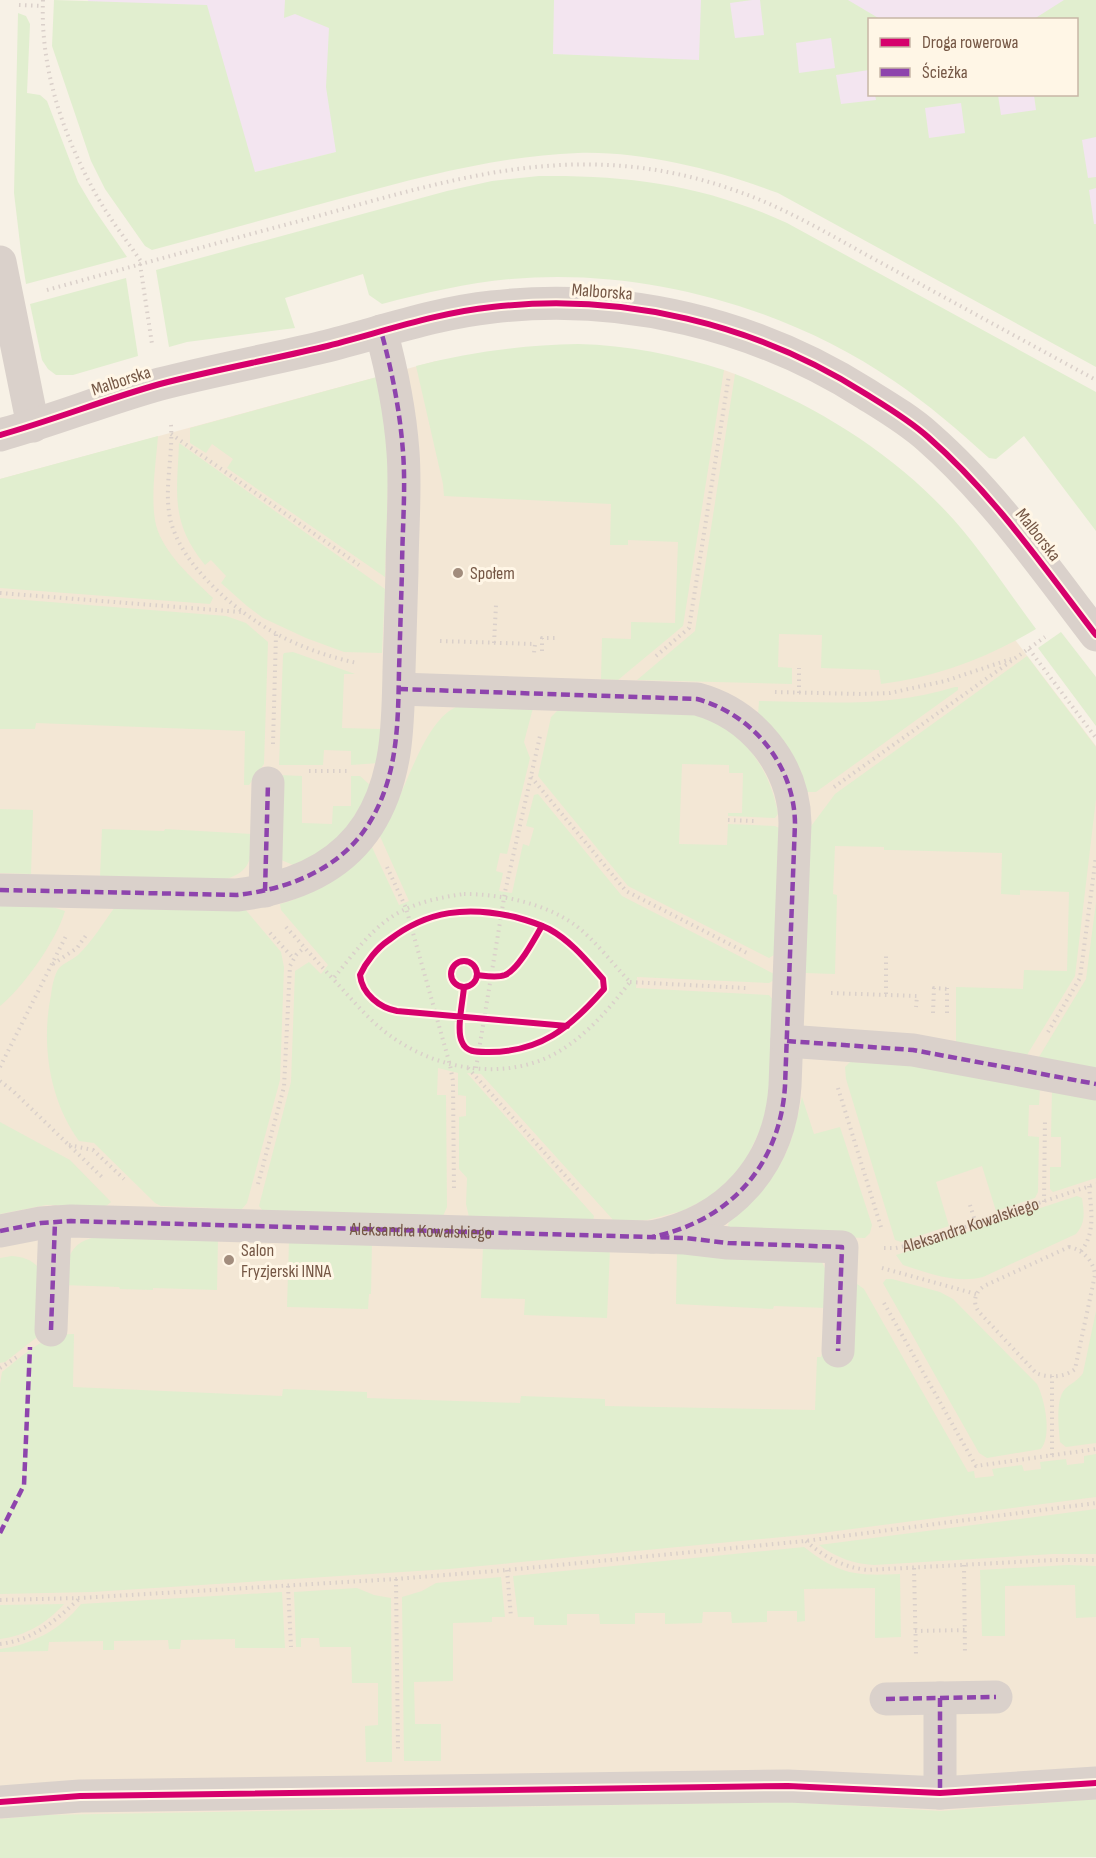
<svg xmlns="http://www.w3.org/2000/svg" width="1096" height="1858" font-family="'Sofia Sans Condensed',sans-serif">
	<rect width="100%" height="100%" fill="#f7f1e6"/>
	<polygon fill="#f3e7d5" points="436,361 724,370 735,374 1016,641 1096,746 1096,1821 0,1835 0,479"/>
	<path fill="#f3e5f0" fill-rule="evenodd" d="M88,0H1096V318L653,75L255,172L86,88ZM870,20H1076V94H870Z"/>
	<g fill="#e1eecf" fill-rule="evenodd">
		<path d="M54,0L207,5L255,172L336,152L326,87L329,28L295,14L284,18L285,0H554L553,54L699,60L701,0H752L730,3L735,38L764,35L760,0H848L880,19L870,20L869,70L836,75L841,104L876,100L875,95H998L1001,115L1036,110L1034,95L1076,94V20L1034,19L1064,0H1096V137L1082,140L1088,178L1096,177V188L1089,190L1094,224H1096V367L778,193C717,170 643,151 578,153C499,156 425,176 350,196C284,214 218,232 152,250L145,246L105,189L91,161L52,46ZM831,38L835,68L799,73L796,43ZM961,103L965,133L929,138L925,108Z"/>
		<polygon points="18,13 26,16 30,24 27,93 40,95 47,101 78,182 94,209 127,257 26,284 21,252 14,193"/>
		<path d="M539,176C630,175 704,185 787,223L1096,392V531L1024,436L996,459L989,458C959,431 928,404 894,381C786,307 642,267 511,279C467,283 425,293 382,304L369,295L363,274L285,298L295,328L187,342L169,347L156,270L447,191L492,181Z"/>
		<polygon points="126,278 138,356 73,375 56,375 48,369 42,360 30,304"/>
		<path d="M578,344C628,345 676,355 724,370L683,626L618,680L601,679L602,638L631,639V622L675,623L678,542L628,540V545H610L611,504L444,496L443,484L416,366C470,352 523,345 578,344Z"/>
		<path d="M735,374C817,406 894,453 954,520C984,554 1009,593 1036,629C987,658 937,677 881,684L879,670L821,668L822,635L779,634L778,667L792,668V684L637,680L695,631Z"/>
		<polygon points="377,377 389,451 385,577 227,468 233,459 212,444 206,453 190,443 190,428"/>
		<path d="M158,436C156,463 150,499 156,525C164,554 192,578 213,598L210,604L0,588V479Z"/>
		<path d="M179,443L385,589L382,653L344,652L306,638L263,618L247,606L221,583L226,576L211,560L205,565C170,522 177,494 179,443Z"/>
		<polygon points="0,598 226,616 246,623 268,642 264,764 249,785 244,785 245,731 36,723 35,729 0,729"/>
		<polygon points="1061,632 1096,677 1096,726 1038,648"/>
		<polygon points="293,652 355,674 344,674 342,728 381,729 379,763 351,765 351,751 324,750 323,765 279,765 283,655 284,653"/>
		<polygon points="1027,656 1096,747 1096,799 1075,976 1024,1060 956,1042 956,987 1023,989 1024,970 1067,971 1069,892 1020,890 1020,895 1001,894 1002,853 893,850 884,850 884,847 835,846 833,894 837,895 835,974 805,973 809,829 835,794"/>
		<path d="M955,687H958V690L816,792H806L758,715L759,701C828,702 887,708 955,687Z"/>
		<path d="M459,706L533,708L524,742L530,758L507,854L500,853L496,871L503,873L499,891L512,893L523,844L529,846L534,828L526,826L534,795L538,794L622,896L774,974V980L769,983L637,977L636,988L769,995L773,1000L769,1098L761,1128L742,1168L710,1197L682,1211L647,1220L615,1222L481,1074L467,1073L594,1216L593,1221L469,1217L466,1204L467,1178L459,1169V1117L466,1116V1096L458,1095V1073L438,1068L437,1095H446L447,1207L443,1216L263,1211L259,1206L291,1082L295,971L309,962L321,974L328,965L281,910L280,904C317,895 343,869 371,845L399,905L409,901L379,834C384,826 389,818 393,810C408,783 427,716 459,706Z"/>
		<path d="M560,708C588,709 616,710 643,711C657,711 672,710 685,712C736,720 770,765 778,814L775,818L728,816V813H742L743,773H729V765L682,764L679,844L727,845L728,824L775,826L779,828L774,955L769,958L628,886L538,776L551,717Z"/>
		<polygon points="279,775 302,776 302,823 332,824 333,806 351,806 351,776 360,776 372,787 345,831 318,854 293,865 279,859"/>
		<polygon points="0,809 33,810 31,874 0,873"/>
		<path d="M102,829L164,831L165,829L252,834C251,858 252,871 226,879L100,876Z"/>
		<polygon points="1096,902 1096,1074 1036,1062 1086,979"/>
		<path d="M0,904L46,905L65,911C56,941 24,986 0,1006Z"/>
		<path d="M115,907L245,909L281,952L284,967L280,1080L247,1203L242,1209L161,1206L155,1203L94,1143L79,1141C49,1100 41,1043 51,995C52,987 54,975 59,968C64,963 72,960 78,955C92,942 103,923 115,907Z"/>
		<polygon points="850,1062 931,1065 1040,1088 1039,1105 1029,1105 1028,1136 1039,1137 1038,1192 1035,1198 996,1211 982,1166 936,1182 949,1226 901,1242 895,1240 846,1079 845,1067"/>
		<polygon points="1052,1089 1096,1095 1096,1178 1053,1192 1050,1189 1050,1167 1061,1167 1061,1137 1051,1137"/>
		<path d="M802,1097L814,1134L840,1127L872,1225L870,1233L865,1238L737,1233L730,1230L728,1225L731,1218C749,1200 771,1183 783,1159C793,1140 797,1118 802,1097Z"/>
		<polygon points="0,1122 70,1160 111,1202 106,1206 46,1205 0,1214"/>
		<path d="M1077,1196L1082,1198C1084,1212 1086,1223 1076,1234L983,1277C956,1284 928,1273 903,1265L896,1255Z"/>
		<path d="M96,1237L218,1239L217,1290L153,1288V1290L120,1289L119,1287L63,1285C68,1261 67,1243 96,1237Z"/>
		<polygon points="289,1241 372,1243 371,1294 369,1294 368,1309 287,1307"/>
		<polygon points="483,1246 610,1249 607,1318 524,1315 525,1299 481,1298"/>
		<polygon points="677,1251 822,1262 826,1271 827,1308 774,1306 773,1309 676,1304"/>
		<path d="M12,1256C23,1257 30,1259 38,1267L41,1334L5,1362L0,1363V1258Z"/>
		<path d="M886,1279H892L940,1292L953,1299L1037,1384C1045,1400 1052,1435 1041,1449L987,1458L979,1453L883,1283Z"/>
		<path d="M853,1281L864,1289L968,1472L974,1471L975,1478L994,1476L992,1469L1022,1465L1024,1471L1041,1469L1040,1462L1066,1459L1067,1465L1084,1463V1456L1096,1454V1497L814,1534L449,1569L92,1592L0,1594V1384L2,1372C24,1355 45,1333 74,1334L73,1387L282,1396L283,1389L367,1392V1398L520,1403L521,1396L605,1399V1406L815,1410L817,1357H821L822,1353L850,1354Z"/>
		<path d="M1096,1311V1443L1066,1447L1060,1442C1059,1428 1055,1400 1065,1389C1071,1383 1079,1380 1083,1373Z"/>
		<path d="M1096,1509V1554H1053L874,1565C854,1564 835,1557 819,1545Z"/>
		<path d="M804,1547C840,1575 856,1576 900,1574L901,1637L875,1638V1588L804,1589L805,1621L797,1622V1611H767V1622L732,1623L731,1612H703L702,1623L665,1624V1613H635V1624H600L599,1614H567V1625H534V1617H518L513,1576Z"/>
		<polygon points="1068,1565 1096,1566 1096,1617 1076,1618 1075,1585 1005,1586 1005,1636 982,1636 980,1570"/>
		<polygon points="501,1577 505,1617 492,1617 492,1622 453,1623 453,1681 414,1682 415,1724 441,1724 441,1761 404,1761 402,1597 422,1591 436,1583"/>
		<polygon points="357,1588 374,1595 391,1598 392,1762 366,1762 365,1726 378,1725 378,1683 352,1683 351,1647 320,1647 319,1638 301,1638 301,1647 296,1647 294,1592"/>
		<path d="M282,1592L285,1648H235V1639L181,1640L180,1649H169L168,1640L114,1641V1650H103V1641L49,1642L48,1651L0,1652V1649C32,1645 61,1629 81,1604Z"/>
		<path d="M64,1604C47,1623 25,1636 0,1639V1605Z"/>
		<polygon points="1096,1799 1096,1857 0,1858 0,1819 44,1815 788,1802 941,1811"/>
	</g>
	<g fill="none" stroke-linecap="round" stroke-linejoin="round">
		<g stroke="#dad0ca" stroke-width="4" stroke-dasharray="1.5 4.5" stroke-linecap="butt">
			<path d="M43,0C40,70 64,138 98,198C111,221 128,242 142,263"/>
			<polyline points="19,5 43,6"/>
			<polyline points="140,264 152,344"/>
			<path d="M47,290C134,266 220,242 307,219C456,178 580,136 734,190C787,208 835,238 885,265C955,303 1026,342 1096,380"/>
			<path d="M171,425C173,454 165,484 169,512C175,561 235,611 275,633C300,647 329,657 357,663"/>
			<polyline points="171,434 359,565"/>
			<polyline points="0,593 241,612"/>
			<polyline points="440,641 535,644 534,653"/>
			<polyline points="494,643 496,605"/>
			<polyline points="1029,649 1096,738"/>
			<polyline points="542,651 542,638 555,638"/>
			<polyline points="656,656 689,628 729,375"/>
			<polyline points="775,692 861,694 890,693 945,681 1011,659"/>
			<polyline points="799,693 799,668"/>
			<polyline points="273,744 276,634"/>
			<polyline points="309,771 347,771"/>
			<polyline points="531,777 626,891 747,953"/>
			<polyline points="834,787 1045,637"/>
			<polyline points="728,820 754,821"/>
			<polyline points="387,867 406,908 450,1065 453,1081 454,1191"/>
			<path d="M464,894C500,894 545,903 575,925C595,940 612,963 630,982C609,1009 587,1035 558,1052C506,1082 438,1070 392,1037C369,1021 352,999 333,979C377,924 391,904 464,894Z"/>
			<polyline points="286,927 333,979"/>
			<polyline points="270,933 294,959"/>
			<polyline points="53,964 77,948 87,934"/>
			<polyline points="630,982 746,988"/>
			<polyline points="831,993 917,996 916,1007"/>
			<polyline points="886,994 886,954"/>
			<polyline points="933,1013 934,988 948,989"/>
			<polyline points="947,1013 947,988"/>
			<polyline points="1048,1032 1080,978 1096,856"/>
			<polyline points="0,1067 67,934"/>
			<polyline points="468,1068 580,1192"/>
			<polyline points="476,1068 505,892 540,736"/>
			<polyline points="0,1081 13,1091 104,1179"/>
			<polyline points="838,1088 881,1227"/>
			<polyline points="69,1145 93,1150 124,1179"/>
			<polyline points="258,1184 284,1087 290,966 296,955 305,947"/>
			<polyline points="1044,1202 1045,1118"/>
			<polyline points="970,1205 976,1224"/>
			<path d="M1069,1247C1082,1249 1094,1261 1095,1275L1075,1369C1064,1378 1048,1378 1036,1373L980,1313C972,1304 974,1293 984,1286Z"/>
			<path id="s1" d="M884,1248H896L914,1244L1096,1184"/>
			<path d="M1081,1251C1096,1233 1091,1209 1089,1186"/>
			<polyline points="882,1268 976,1294"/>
			<polyline points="884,1303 976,1466 1096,1449"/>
			<polyline points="0,1368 20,1355"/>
			<polyline points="1052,1455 1052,1376"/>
			<path d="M806,1541C824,1557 843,1567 867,1570L1054,1560H1096"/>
			<polyline points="964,1565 965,1655"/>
			<polyline points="914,1568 916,1656"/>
			<polyline points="507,1570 511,1617"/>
			<polyline points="396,1579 398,1749"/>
			<polyline points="288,1586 291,1647"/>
			<polyline points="0,1600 80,1598 396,1579 507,1570 805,1541 1096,1503"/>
			<polyline points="915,1631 965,1630"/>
			<path d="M0,1644C34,1640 56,1620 80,1598"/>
		</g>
		<g stroke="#dad1cb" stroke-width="33">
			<polyline points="0,262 33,426"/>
			<path d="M0,435C54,420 106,399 160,384C214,370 269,360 323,347C379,333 435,313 492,307C623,292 756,324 866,394C887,407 909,420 928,437C993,494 1043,566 1096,635"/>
			<path d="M399,689L697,699C752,714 794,764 795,823L785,1086C780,1165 730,1221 652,1237"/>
			<path d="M0,890L237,895C288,889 339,870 368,825C398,778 398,724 399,671C400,637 401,604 402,571C402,532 406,491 403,452C400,411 392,371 381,331"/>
			<polyline points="265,891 268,783"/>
			<polyline points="787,1041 913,1050 1096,1084"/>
			<polyline points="0,1231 41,1223 71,1221 685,1238 728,1243 842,1247 838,1351"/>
			<polyline points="51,1330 55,1222"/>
			<polyline points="940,1698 940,1793"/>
			<polyline points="886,1699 996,1697"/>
			<polyline points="0,1802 80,1796 788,1786 940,1793 1096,1783"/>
		</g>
		<g stroke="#8e44ad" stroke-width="4.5" stroke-dasharray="9 4.5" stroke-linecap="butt">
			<path d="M399,689L697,699C752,714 794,764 795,823L785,1086C780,1165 730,1221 652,1237"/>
			<path d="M0,890L237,895C288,889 339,870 368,825C398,778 398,724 399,671C400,637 401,604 402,571C402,532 406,491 403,452C400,411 392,371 381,331"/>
			<polyline points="265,891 268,783"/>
			<polyline points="787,1041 913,1050 1096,1084"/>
			<path id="s2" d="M0,1231L41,1223L71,1221L685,1238L728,1243L842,1247L838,1351"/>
			<polyline points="51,1330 55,1222"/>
			<polyline points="0,1533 24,1485 30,1347"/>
			<polyline points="940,1698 940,1793"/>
			<polyline points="886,1699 996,1697"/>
		</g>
		<defs>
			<g id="cycleway">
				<path d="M0,435C54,420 106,399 160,384C214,370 269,360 323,347C379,333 435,313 492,307C623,292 756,324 866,394C887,407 909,420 928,437C993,494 1043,566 1096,635"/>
				<circle cx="464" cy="974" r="13"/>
				<path d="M477,975C486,976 497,978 505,975C519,969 534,939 542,926"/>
				<path d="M464,987C463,1001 456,1030 462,1042C466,1052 476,1052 486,1052C540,1053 570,1028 604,989L603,979C587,961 571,941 549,929C539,924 526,920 515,917C468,906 428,910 389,940C377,948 366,962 360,975C362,994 380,1008 397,1011C454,1016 510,1021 567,1026"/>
				<polyline points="0,1802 80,1796 788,1786 940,1793 1096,1783"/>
			</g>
		</defs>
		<use href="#cycleway" stroke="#fff6e6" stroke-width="10"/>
		<use href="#cycleway" stroke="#d6006c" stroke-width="6"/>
	</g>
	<g fill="#a28d7d" stroke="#fff6e6" stroke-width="2">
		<circle cx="458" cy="573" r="6"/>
		<circle cx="229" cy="1260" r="6"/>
	</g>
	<g text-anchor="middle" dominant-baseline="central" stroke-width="6" stroke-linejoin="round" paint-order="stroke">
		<g font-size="18" fill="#755745" stroke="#fff6e6">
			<text transform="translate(602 292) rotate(4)">Malborska</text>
			<text transform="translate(121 381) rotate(-18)">Malborska</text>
			<text transform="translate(1038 535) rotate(52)">Malborska</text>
			<text stroke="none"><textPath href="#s1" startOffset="90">Aleksandra Kowalskiego</textPath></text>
			<text stroke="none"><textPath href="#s2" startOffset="422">Aleksandra Kowalskiego</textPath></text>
		</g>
		<g font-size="18" fill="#755745" stroke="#fff6e6" text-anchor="start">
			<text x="470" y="573">Społem</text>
			<text x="241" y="1250">Salon<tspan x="241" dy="21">Fryzjerski INNA</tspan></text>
		</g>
	</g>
	<rect x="868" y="18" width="210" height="78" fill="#fff6e6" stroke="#c8b6a6" stroke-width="1.5"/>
	<rect x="880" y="38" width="30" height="9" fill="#d6006c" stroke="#c8b6a6" stroke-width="1.5"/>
	<text x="922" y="48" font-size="18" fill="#755745">Droga rowerowa</text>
	<rect x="880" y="68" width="30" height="9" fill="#8e44ad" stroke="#c8b6a6" stroke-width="1.5"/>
	<text x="922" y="78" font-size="18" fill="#755745">Ścieżka</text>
</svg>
